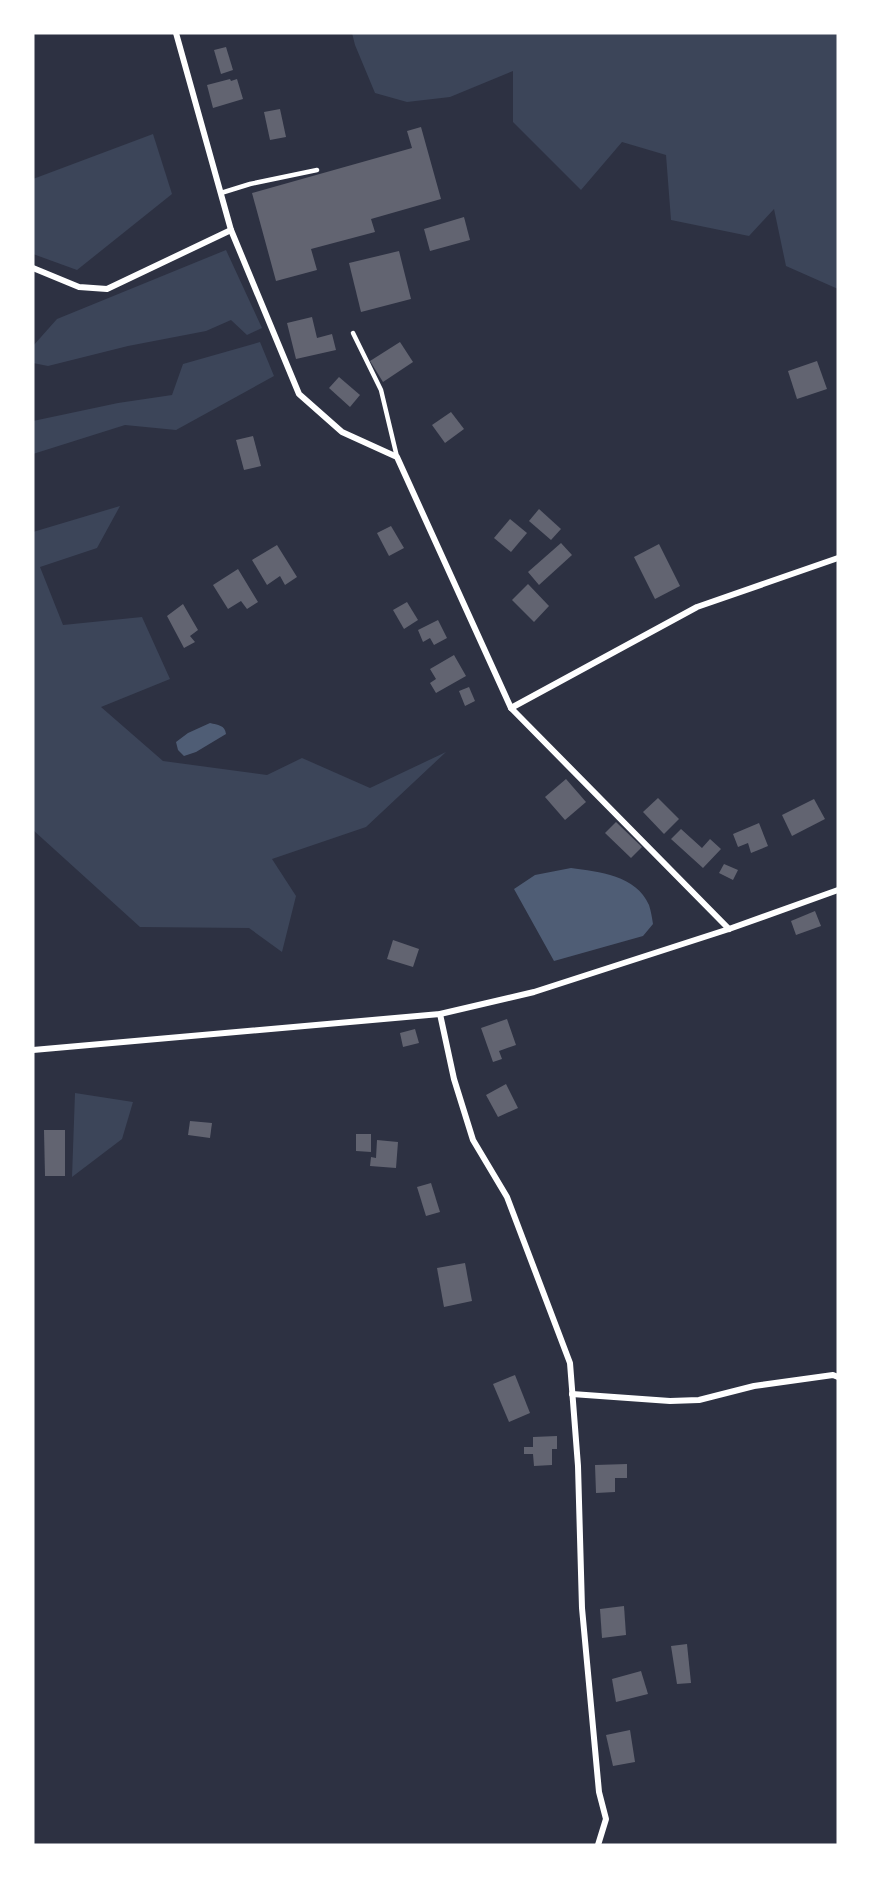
<svg xmlns="http://www.w3.org/2000/svg" width="871" height="1878" font-family="'Exo 2',sans-serif">
	<rect width="100%" height="100%" fill="#2d3142"/>
	<g fill="#3c4559">
		<polygon points="352,33 838,33 838,289 786,266 774,209 749,236 671,220 666,155 622,142 581,190 513,122 513,71 450,97 407,102 375,93 355,45"/>
		<polygon points="153,134 172,194 77,270 33,254 33,179"/>
		<polygon points="226,250 262,328 247,335 231,320 206,331 128,346 48,366 33,363 33,346 57,319"/>
		<polygon points="260,342 274,376 176,430 125,425 33,454 33,421 118,403 172,395 183,364"/>
		<polygon points="120,506 97,548 40,567 63,625 142,617 170,679 101,707 163,761 267,775 302,758 370,788 446,752 366,827 272,859 296,896 282,952 249,928 140,927 33,830 33,532"/>
		<polygon points="75,1093 133,1102 122,1139 72,1177"/>
	</g>
	<g fill="#4f5d75">
		<path d="M210,723C218,725 225,725 226,734L196,752L184,756L178,750L176,742L188,733Z"/>
		<path d="M571,868C599,872 636,875 649,905C651,911 652,918 653,924L643,936L554,961L514,889L535,875Z"/>
	</g>
	<g fill="#626471">
		<polygon points="226,47 233,70 221,74 214,50"/>
		<polygon points="230,79 231,81 237,79 243,99 213,108 207,85"/>
		<polygon points="280,109 286,137 270,140 264,112"/>
		<polygon points="421,127 441,199 371,219 375,232 311,249 317,270 276,281 252,193 412,148 407,131"/>
		<polygon points="464,217 470,240 430,251 424,229"/>
		<polygon points="399,251 411,299 361,312 349,263"/>
		<polygon points="312,317 317,338 332,334 336,350 296,359 287,323"/>
		<polygon points="400,342 413,362 383,382 370,361"/>
		<polygon points="817,361 827,389 797,399 788,371"/>
		<polygon points="339,377 360,395 350,407 329,388"/>
		<polygon points="451,412 464,429 445,443 432,425"/>
		<polygon points="253,436 261,466 244,470 236,440"/>
		<polygon points="539,509 561,529 551,540 529,521"/>
		<polygon points="510,519 527,533 511,552 494,538"/>
		<polygon points="391,526 404,548 389,556 377,533"/>
		<polygon points="561,543 572,555 539,585 528,572"/>
		<polygon points="659,544 680,586 655,599 634,557"/>
		<polygon points="277,545 297,577 285,585 280,576 267,585 252,560"/>
		<polygon points="238,569 258,602 247,609 241,601 228,609 213,585"/>
		<polygon points="528,584 549,606 534,622 512,600"/>
		<polygon points="407,602 418,620 404,629 393,610"/>
		<polygon points="183,604 198,630 190,636 195,642 184,648 167,616"/>
		<polygon points="438,620 447,638 434,645 430,638 423,642 418,630"/>
		<polygon points="454,655 466,676 436,693 430,683 436,679 430,669"/>
		<polygon points="469,687 475,701 465,706 459,691"/>
		<polygon points="566,779 586,802 565,820 545,797"/>
		<polygon points="658,798 679,819 664,834 643,812"/>
		<polygon points="814,799 825,819 792,836 782,815"/>
		<polygon points="616,822 642,847 631,858 605,833"/>
		<polygon points="759,823 768,846 751,853 748,843 738,847 733,834"/>
		<polygon points="681,829 702,848 710,839 721,849 703,868 671,839"/>
		<polygon points="724,864 738,870 733,880 719,873"/>
		<polygon points="815,911 821,926 796,935 791,921"/>
		<polygon points="393,940 419,949 413,967 387,959"/>
		<polygon points="507,1019 516,1045 499,1051 502,1059 493,1062 481,1028"/>
		<polygon points="415,1029 419,1043 403,1047 400,1033"/>
		<polygon points="506,1084 518,1108 498,1117 486,1095"/>
		<polygon points="190,1121 212,1123 210,1138 188,1135"/>
		<polygon points="44,1130 65,1130 65,1176 45,1176"/>
		<polygon points="356,1134 371,1134 371,1152 356,1151"/>
		<polygon points="377,1140 398,1142 396,1168 370,1166 371,1157 376,1158"/>
		<polygon points="431,1183 440,1212 426,1216 417,1187"/>
		<polygon points="465,1263 472,1301 444,1307 437,1268"/>
		<polygon points="515,1375 530,1413 509,1422 493,1384"/>
		<polygon points="557,1436 557,1449 552,1449 552,1465 534,1466 533,1454 524,1454 524,1447 533,1447 533,1437"/>
		<polygon points="627,1464 627,1478 615,1478 615,1492 596,1493 595,1465"/>
		<polygon points="624,1606 626,1635 602,1638 600,1609"/>
		<polygon points="687,1644 691,1683 677,1684 671,1646"/>
		<polygon points="641,1671 648,1694 616,1702 612,1679"/>
		<polygon points="630,1730 635,1762 613,1766 606,1735"/>
	</g>
	<g fill="none" stroke-linecap="round" stroke-linejoin="round">
		<g stroke="#fff" stroke-width="4.5">
			<polyline points="221,193 250,184 317,170"/>
			<polyline points="353,333 381,390 397,457"/>
		</g>
		<g stroke="#fff" stroke-width="6">
			<polyline points="176,33 231,230 299,394 342,432 397,457 511,708 729,929"/>
			<polyline points="33,268 79,287 107,289 231,230"/>
			<polyline points="511,708 697,607 838,558"/>
			<polyline points="440,1014 454,1079 473,1140 507,1197 570,1363 578,1466 582,1608 599,1792 606,1819 598,1845"/>
			<polyline points="33,1050 440,1014 534,992 729,929 838,890"/>
			<polyline points="572,1394 670,1401 699,1400 754,1386 833,1375 838,1377"/>
		</g>
	</g>
	<rect width="871" height="1878" fill="none" stroke="#ffffff" stroke-width="69"/>
</svg>
